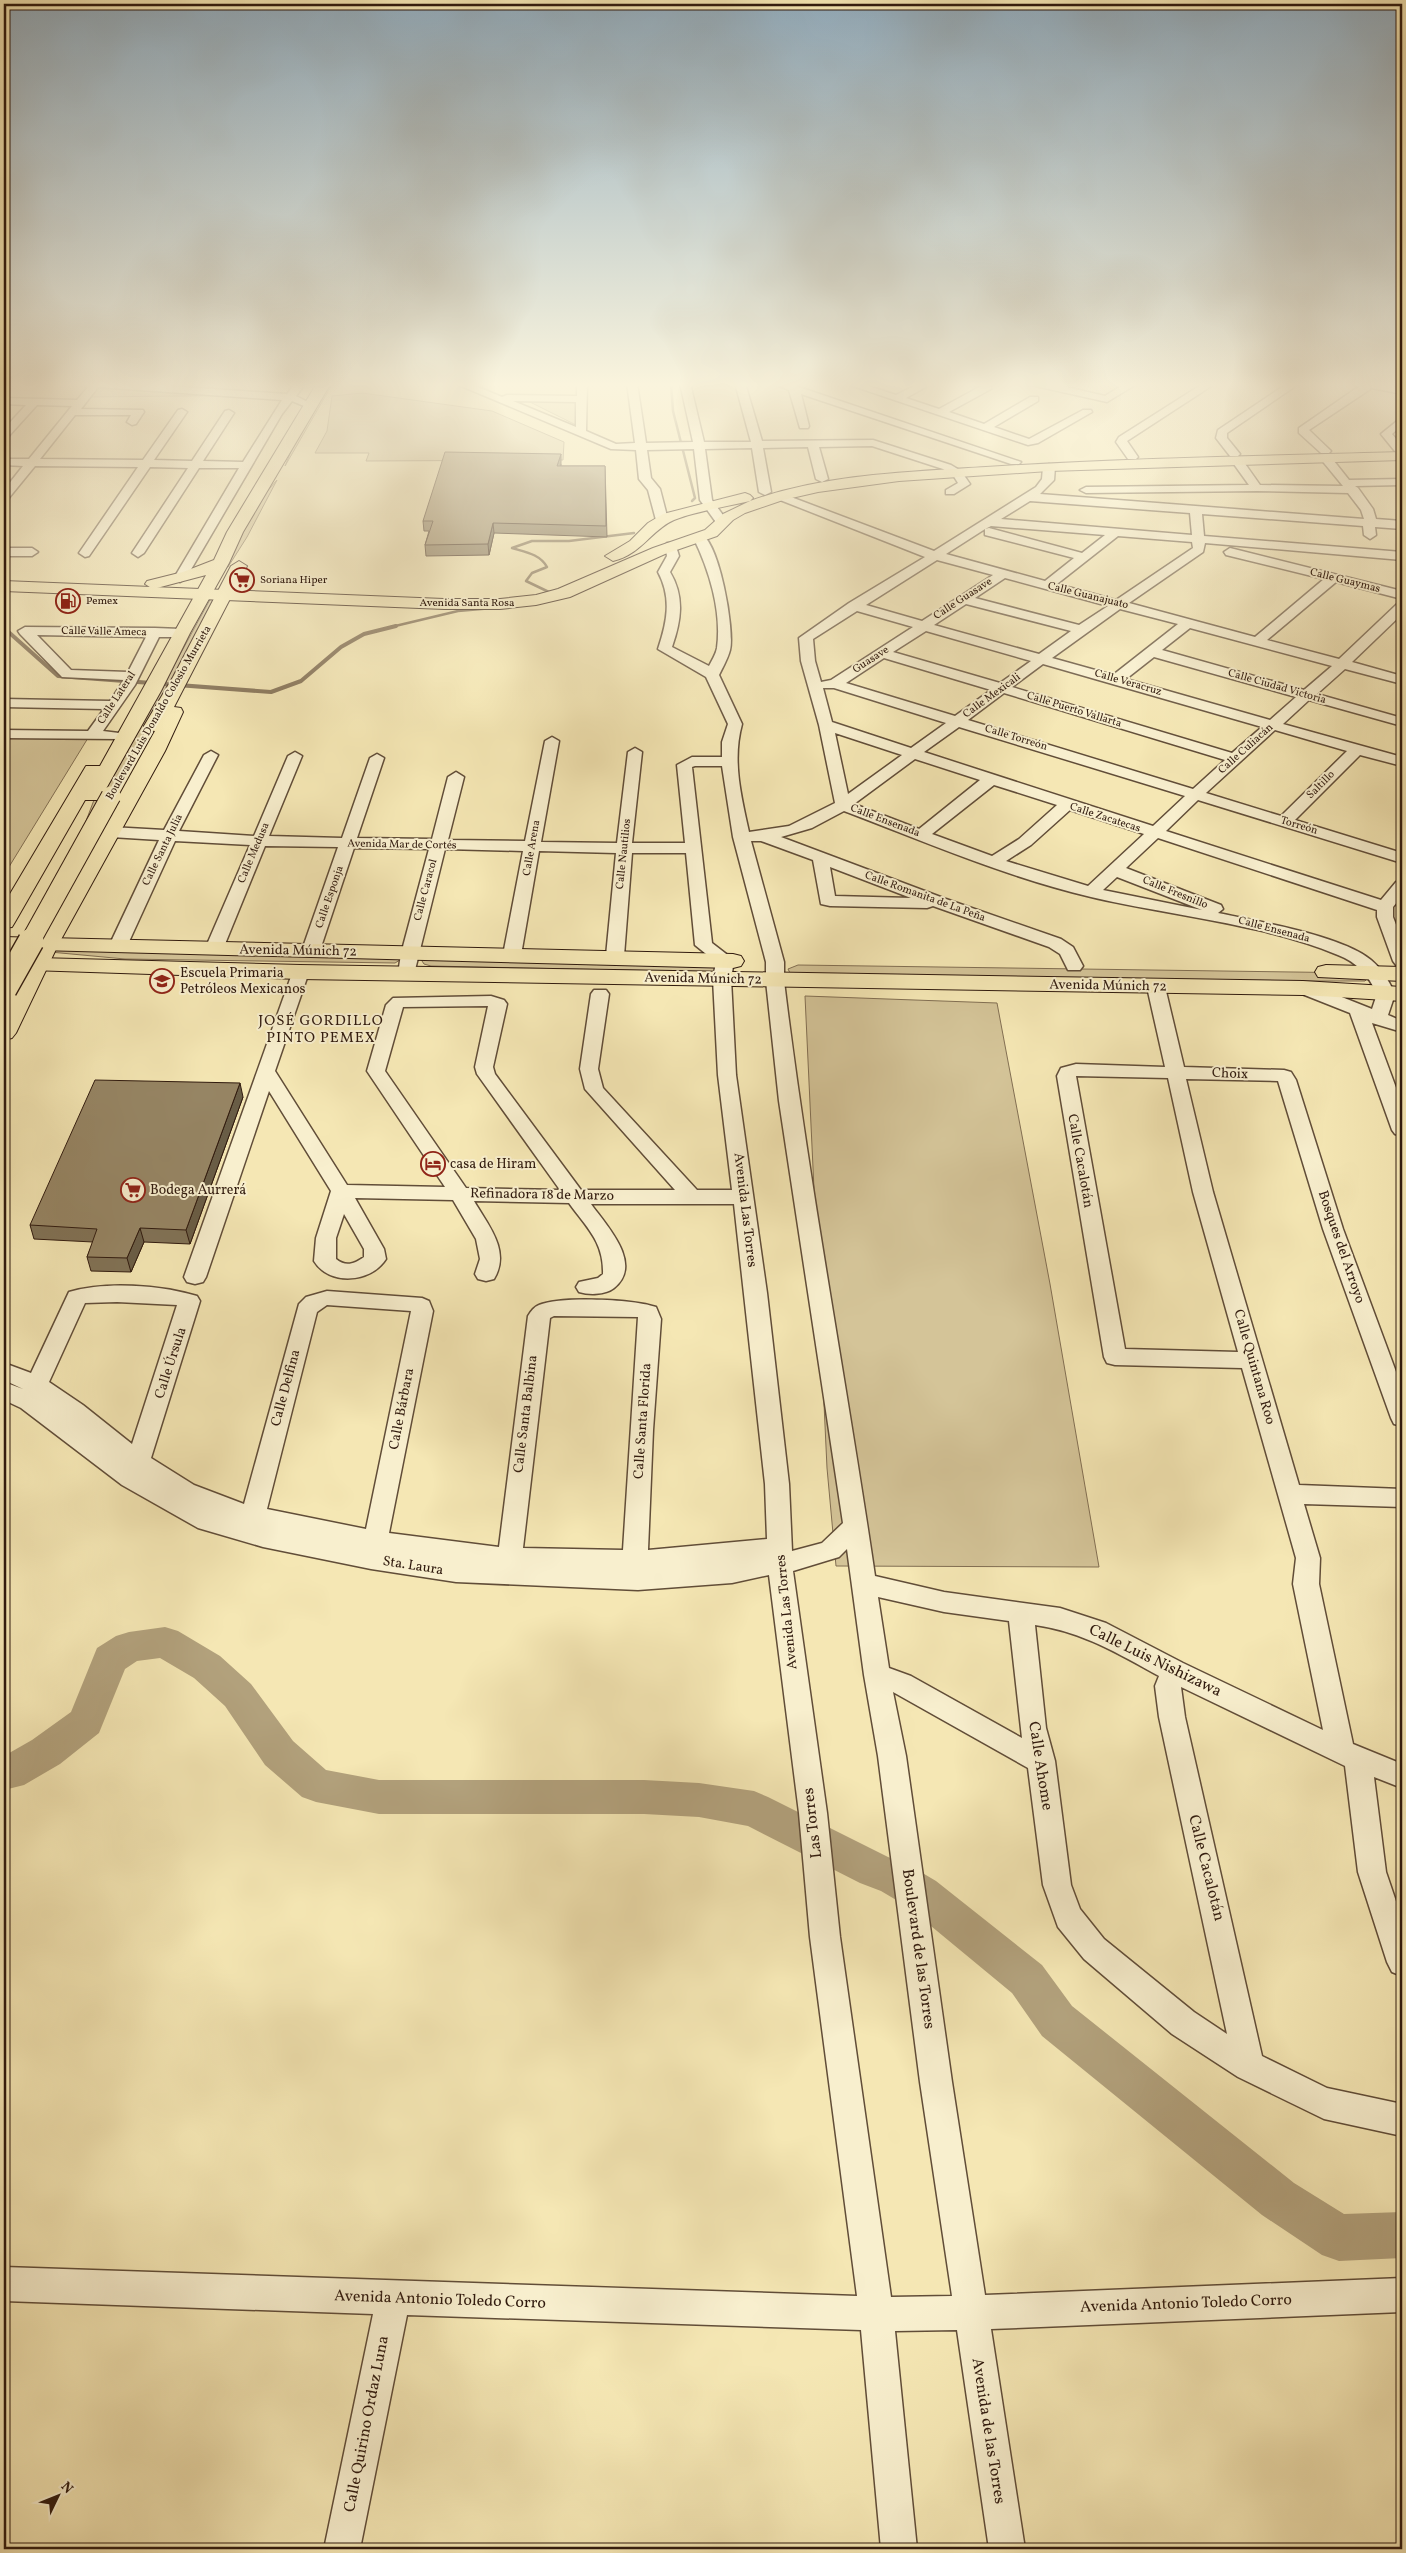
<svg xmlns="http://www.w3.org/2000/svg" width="1406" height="2553" font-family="Vollkorn,serif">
	<rect width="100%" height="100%" fill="#f5e7b4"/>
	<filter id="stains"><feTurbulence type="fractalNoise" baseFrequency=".004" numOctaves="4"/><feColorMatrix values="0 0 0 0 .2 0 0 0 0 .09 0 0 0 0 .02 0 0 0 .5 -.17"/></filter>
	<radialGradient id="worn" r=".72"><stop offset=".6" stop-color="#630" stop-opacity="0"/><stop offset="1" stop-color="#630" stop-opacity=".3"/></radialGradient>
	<g fill="#d4c498" stroke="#826f53">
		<polygon points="4,383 108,383 287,395 84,397 96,383"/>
		<polygon points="325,383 333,383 285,466 294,444 295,434"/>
		<polygon points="362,393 492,411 564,442 563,460 366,461 369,453 315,453 327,431 332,396"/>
		<polygon points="574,398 580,427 524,399"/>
		<polygon points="277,480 247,537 228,567 223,567 236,547 255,505"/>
		<polygon points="212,596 215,597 176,676 93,824 78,842 94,800 122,752 142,724"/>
		<polygon points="4,736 88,738 4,875"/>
		<polygon points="50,947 402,955 400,960 395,963 125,959 50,952"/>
		<polygon points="420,958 718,962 716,972 431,966 424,964"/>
		<polygon points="798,965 1363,973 1368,978 1365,981 1234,981 790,973 788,969"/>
		<polygon points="805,996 997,1003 1050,1284 1099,1567 836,1566 827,1468"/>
	</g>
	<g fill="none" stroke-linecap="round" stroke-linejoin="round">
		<g stroke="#7e6b50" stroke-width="2.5">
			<polyline points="671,383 673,411 695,498 692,501"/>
			<path d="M549,594L551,593L526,581L532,573L547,567C540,554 525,552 512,548L532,541H569L634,533"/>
			<polyline points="391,627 458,611 493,608"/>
		</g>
		<polyline stroke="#7e6b50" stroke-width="4" points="4,628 58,676 271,692 301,681 341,647 364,634 396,626"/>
		<polygon fill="#b2a17c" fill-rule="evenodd" points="165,1627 178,1631 220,1656 251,1684 293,1741 326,1770 379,1780 644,1780 699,1783 754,1791 768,1797 888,1857 909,1865 936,1881 1042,1965 1072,2006 1294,2183 1344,2214 1402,2212 1402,2258 1339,2261 1322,2255 1262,2215 1042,2036 1012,1993 908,1907 881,1891 860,1883 748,1826 699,1817 644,1814 379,1814 316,1802 302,1797 265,1765 225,1706 194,1678 160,1658 137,1661 125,1669 99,1733 60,1764 24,1785 4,1790 4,1756 32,1740 71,1712 97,1648 116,1636 129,1632"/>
		<defs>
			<g id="minor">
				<path d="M75,383H126L287,394L296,383H306L296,396L314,405L309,408L292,401L282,414L186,578L180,582L174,578L239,468H199L144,553L138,557L132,553L188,468L150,467L89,556L85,557L79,553L138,467L35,466L8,499L4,500V490L23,466L4,465V459H29L72,406L37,405L8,437L4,438V429L26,405L4,404V398L77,400L88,387ZM98,387L282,400L243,462L203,461L234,413L229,410L225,411L192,461L154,460L187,412L182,409L178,410L143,460L40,459L75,415H131L127,422L132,425L136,424L144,412L143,410L81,409Z"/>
				<path d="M454,383H468L502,397L507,395L577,396V383H587L586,431L616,444L635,443L627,383H637L646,443L693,442L680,383H690L704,442H751L735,383H745L762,441L873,440L951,465L961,471L970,484L954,494H946V490L958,483L953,475L943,469L872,446L819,447L828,479L822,482L816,479L808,447L763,448L771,492L765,495L759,492L752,448L705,449L712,500L728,522L722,526L718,525L700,500L694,449L647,450L651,478L660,489L668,520L662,524L656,520L648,490L639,479L636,450L611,449ZM513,401L576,402V427Z"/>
				<polygon points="772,383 787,383 1021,462 1019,464 1011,464 801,394 809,426 808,428 800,428 789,390"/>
				<polygon points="844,383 859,383 896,395 920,383 933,383 906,398 939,409 983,385 991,385 991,389 949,412 984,424 1030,397 1038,397 1038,401 994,427 1029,439 1083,410 1091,410 1092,412 1038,443 1028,445"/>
				<polygon points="1030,383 1049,383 1105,396 1121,386 1118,383 1134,383 1135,385 1107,402 1031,385"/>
				<polygon points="1204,383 1216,383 1127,441 1138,457 1136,459 1128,459 1116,442 1119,437"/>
				<polygon points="1288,383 1300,383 1227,433 1227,438 1240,454 1238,456 1230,456 1216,438 1218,430"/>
				<polygon points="1360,383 1379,383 1402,388 1402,394 1372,388 1309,430 1331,451 1329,453 1321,453 1299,433 1299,428 1361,385"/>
				<polygon points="1402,417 1402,425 1392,434 1402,446 1402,456 1398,455 1381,434"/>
				<path d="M1326,455L1330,456L1349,480L1402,479V485L1355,486L1358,488L1373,509L1376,519L1402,521V529L1375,527L1376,535L1370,539L1364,535L1363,526L1202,514L1204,536L1402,552V560L1205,543L1203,552L1129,603L1255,637L1324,579L1226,555L1224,552L1230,548L1402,591V599L1336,582L1267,640L1339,659L1397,604L1402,603V614L1352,662L1402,676V684L1345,669L1317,694L1402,718V726L1309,700L1283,724L1402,757V766L1360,755L1295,820L1402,853V863L1198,800L1166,831L1381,900L1396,882L1402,880V896L1393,907V917L1402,940V966L1396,965L1393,961L1377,917V910L1158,838L1126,868L1221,905L1223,909L1218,913C1257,921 1343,936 1371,960C1382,969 1389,981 1395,994L1388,1015L1402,1021V1032L1372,1023L1402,1104V1136L1395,1134L1392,1130L1350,1013L1297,992L1294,988L1297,984H1309L1372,1009L1377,994C1369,976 1357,962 1338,955C1260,923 1172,916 1091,897C1006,877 926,842 844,811L812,828L781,837L946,899L1061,939L1073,947L1083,966L1080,970H1068L1060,954L1049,947L933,906L927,908L830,906L821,904L813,860L761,841H751L784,962V981C808,1180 846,1378 875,1576L944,1592L1060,1608L1106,1623L1183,1663L1323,1730L1293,1584L1296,1558L1242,1368L1115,1365L1107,1363L1104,1357L1057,1076L1061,1068L1076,1064L1165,1067L1147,987L1150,983H1162L1165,987L1184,1067L1284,1070L1291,1072L1296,1080L1343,1229L1402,1388V1426L1394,1424L1391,1418L1323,1229L1278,1081L1186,1079L1213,1192L1299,1485L1402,1489V1507L1304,1504L1320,1558L1319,1584L1353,1744L1402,1764V1788L1374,1777L1386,1872L1402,1919V1976L1392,1972L1387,1962L1358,1872L1345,1766L1181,1687L1185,1717L1262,2056L1327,2088L1402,2104V2136L1324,2119L1238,2077L1172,2034L1084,1959L1058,1927L1043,1885L1028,1768L893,1692L906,1756L952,2082L985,2295L1402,2278V2312L991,2329L1025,2549H989L957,2330L895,2331L917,2549H881L861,2330L407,2315L360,2549H324L373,2314L4,2301V2267L857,2296L810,1937L799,1813L769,1575L732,1583L638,1590L456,1582L371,1569L263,1547L198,1528L122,1485L21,1408L4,1400V1382L23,1389L4,1380V1363L31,1373L69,1292C106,1281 160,1285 197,1296L200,1301L151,1458L194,1485L244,1504L299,1304L306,1297L327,1291L422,1298L429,1301L433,1311L389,1533L499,1547L528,1316C531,1311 534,1307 539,1305C560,1296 633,1299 656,1307L661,1319L653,1430L648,1550L767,1539L765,1484L734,1204H591C606,1225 644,1264 614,1288C605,1295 589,1295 579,1292L576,1287L579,1282L598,1278L603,1274C604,1242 587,1228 569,1203L474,1201C488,1225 511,1251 494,1279L486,1281L478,1279L475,1274L480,1259L476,1239L453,1200L355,1198L384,1249L386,1259C371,1283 329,1286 314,1261L316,1238L331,1191L269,1091L206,1277L203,1282L195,1284L187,1282L184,1277L294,968H306L309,972L275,1071L347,1185L445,1187L367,1071L386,1005L393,998L491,996L504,1000L507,1004L493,1067L495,1074L581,1190H675L585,1089L580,1069L591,994L594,990H606L609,994L598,1069L603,1088L697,1190H732L718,1075L713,979L716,962L695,945L686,853H632L624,956L621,960H609L606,956L616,853L539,851L521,955L518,959H506L503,955L523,851L445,849L413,978H401L398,974L401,954L429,849L354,848L320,950L317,954H305L302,950L338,847L265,846L223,949L220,953H208L205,949L250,845L175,841L127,946L124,950H112L109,946L159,840L111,837L103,832L111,827L164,830L204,755L211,751L218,755L179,831L254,836L288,756L295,752L302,756L269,836L342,838L370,758L377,754L384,758L357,838L432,839L448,777L456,772L464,777L448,840L525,841L545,741L552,737L559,741L541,842L617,843L628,752L635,748L642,752L632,843H685L677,765L692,757H722V742L728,724L706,677L658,649C667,622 672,598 658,572L667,556L665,546L667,543H675L679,556L670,572C685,597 681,621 672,647L709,666C712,660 716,654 717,648C722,611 709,569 693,537L699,533C719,538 735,631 730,650C728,658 723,667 719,675L742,724C732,760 741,796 749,832L789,826L835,803L819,725L801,661L799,638L849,603L925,557L775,498V494H783L934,551L1036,487L1042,479L1043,467L1049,464L1055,467L1054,480L1040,494L1364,519L1361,510L1348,493L1257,491L1086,493L1080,490L1086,487L1249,485L1231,460L1237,457L1241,458L1260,485L1343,486L1320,458ZM1030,501L1190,513L1192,535L1001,519ZM991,526L1105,535L1082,553L989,528L985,529ZM985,529V535L1074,558L1045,581L946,554ZM1118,536L1192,542L1193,548L1116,600L1057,584ZM937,560L993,575L922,621L866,605ZM1005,578L1108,606L1079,625L975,598ZM966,604L1071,631L1039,654L934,625ZM1120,609L1178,624L1113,675L1052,658ZM857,611L913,627L831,680L821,682L815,661L813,639ZM1190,628L1332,666L1304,690L1162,650ZM926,631L1031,661L1000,683L893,652ZM1154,657L1296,697L1270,720L1126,679ZM884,658L991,690L955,716L846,683ZM1043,664L1262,727L1232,753L1012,687ZM823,688H834L946,723L911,748L832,722ZM1004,693L1225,760L1193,789L968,720ZM959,727L1185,796L1153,826L924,752ZM1275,730L1347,751L1281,816L1206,793ZM835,733L902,755L848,794ZM915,759L980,780L919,829L854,804ZM695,766H722L733,837L766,962V981L779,1101L843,1523L822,1543L792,1551L789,1484L767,1293L736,1075L731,979L734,960L712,943L692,767ZM994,785L1057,805L1019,839L992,856L932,834ZM1070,810L1144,834L1088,886L1006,861L1031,845ZM830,867L911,898L835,896ZM1117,877L1202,910L1103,890ZM488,1006L475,1067L477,1074L560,1190L466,1188L385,1071L403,1007ZM1076,1076L1168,1078L1193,1192L1238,1352L1125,1349ZM344,1214L364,1249V1257C354,1264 346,1267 336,1259V1238ZM117,1302L177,1305L132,1444L83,1405L49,1382L85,1303ZM327,1305L411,1311L366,1529L267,1509L317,1312ZM554,1316L638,1317L623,1550L523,1548L550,1318ZM847,1549L864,1675L878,1756L920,2082L952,2296L891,2297L840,1937L827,1813L793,1571L839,1557ZM878,1597L944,1612L1009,1621L1022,1738L911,1676L889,1668ZM1035,1625C1083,1632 1117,1653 1159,1676L1155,1686L1159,1717L1227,2034L1194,2012L1104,1939L1080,1909L1071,1885L1055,1761L1046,1728Z"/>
				<polygon points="4,548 32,548 38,552 32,556 4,556"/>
				<path d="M25,627L155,628L181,629L188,633L181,637H159L135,685L103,731L119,733L121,736L119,739L4,738V730L88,731L104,709L4,707V699L110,701L124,680L62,677L20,634L18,631ZM37,635L146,637L128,672L71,670Z"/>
			</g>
			<g id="major">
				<path d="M1402,452V460L1049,471L899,481L818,492L783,500L745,513L733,520L717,536L665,554L570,597L536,605L500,609H444L4,591V581L444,599H500L536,595L558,589L653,548L705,530L723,514L750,501C725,507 697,511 674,520C651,530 642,554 613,561L605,556L630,541L648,523L663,514L745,493L750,495L753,498L750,501C825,474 907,472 986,467C1124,458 1263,456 1402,452Z"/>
				<polygon points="47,938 733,954 741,956 744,961 741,966 733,968 39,950 36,945 39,940"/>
				<polygon points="38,958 300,965 1303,981 1402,987 1402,1001 1303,995 300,979 30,970 27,965 30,960"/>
				<polygon points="1326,965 1402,967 1402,981 1318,977 1315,972 1318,967"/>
			</g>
			<g id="highway">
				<polygon points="317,383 331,383 243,532 229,563 190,633 161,691 102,796 99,800 85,800 15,922 12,927 4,928 4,904 86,766 100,766 206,575 153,589 145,584 147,581 183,572 214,560 227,532"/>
				<polygon points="239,561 247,566 174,707 181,708 183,712 165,751 58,945 16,1033 12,1038 4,1040 4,1010 33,951 4,951 4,937 40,938 155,731 146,730 144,726 173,677 231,566"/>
			</g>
		</defs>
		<use href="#minor" stroke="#614d38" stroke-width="3"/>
		<use href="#major" stroke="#301a0e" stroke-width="2"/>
		<use href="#highway" stroke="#301a0e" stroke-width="2"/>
		<use href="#minor" fill="#f8efce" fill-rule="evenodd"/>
		<use href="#major" fill="#f5e7b4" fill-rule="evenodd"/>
		<use href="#highway" fill="#f5e7b4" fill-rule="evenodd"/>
		<defs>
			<polyline id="highway-bridge-far1" points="30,942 111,796"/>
			<polyline id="highway-bridge" points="4,989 31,941"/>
		</defs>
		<use href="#highway-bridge-far1" stroke="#301a0e" stroke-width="21" stroke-linecap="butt"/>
		<use href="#highway-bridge" stroke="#301a0e" stroke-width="28" stroke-linecap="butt"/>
		<use href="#highway-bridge-far1" stroke="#f5e7b4" stroke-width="19"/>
		<use href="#highway-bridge" stroke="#f5e7b4" stroke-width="25"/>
	</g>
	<g fill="#817256" stroke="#301a0e">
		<polygon points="561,464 561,466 605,466 607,537 494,533 489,555 426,556 425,545 429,531 424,531 423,521"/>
		<polygon points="243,1097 190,1244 144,1242 131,1272 91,1271 87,1257 93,1242 34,1239 30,1225"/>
	</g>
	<g fill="#695d46" stroke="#301a0e">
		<polygon points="561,454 561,464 558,476 557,466"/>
		<polygon points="493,523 494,533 489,555 488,544"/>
		<polygon points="240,1083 243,1097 190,1244 186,1230"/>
		<polygon points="140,1228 144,1242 131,1272 127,1258"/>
	</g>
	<g fill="#968564" stroke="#301a0e">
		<polygon points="445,452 561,454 557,466 605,466 606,526 493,523 488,544 425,545 433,521 423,521"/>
		<polygon points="95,1080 240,1083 186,1230 140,1228 127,1258 87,1257 97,1229 30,1225"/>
	</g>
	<linearGradient id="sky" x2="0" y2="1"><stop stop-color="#92acbd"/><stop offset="0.52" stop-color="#faf4dd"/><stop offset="1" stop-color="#faf4dd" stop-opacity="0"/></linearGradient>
	<rect width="1406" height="740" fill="url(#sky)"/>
	<defs>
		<symbol id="supermarket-ring" viewBox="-11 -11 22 22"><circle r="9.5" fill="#f8efce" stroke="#8f2418" stroke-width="1.5"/><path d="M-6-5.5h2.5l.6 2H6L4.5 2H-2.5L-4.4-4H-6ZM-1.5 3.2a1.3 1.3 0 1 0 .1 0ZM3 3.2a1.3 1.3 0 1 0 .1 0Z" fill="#8f2418"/></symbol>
		<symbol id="fuel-ring" viewBox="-11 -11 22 22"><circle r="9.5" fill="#f8efce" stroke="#8f2418" stroke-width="1.5"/><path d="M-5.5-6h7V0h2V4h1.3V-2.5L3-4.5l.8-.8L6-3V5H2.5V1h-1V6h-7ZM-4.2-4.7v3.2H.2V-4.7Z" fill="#8f2418"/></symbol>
		<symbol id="school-ring" viewBox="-11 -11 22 22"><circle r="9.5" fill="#f8efce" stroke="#8f2418" stroke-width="1.5"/><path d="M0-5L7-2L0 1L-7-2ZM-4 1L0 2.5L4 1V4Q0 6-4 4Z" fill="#8f2418"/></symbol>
		<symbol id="hotel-ring" viewBox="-11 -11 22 22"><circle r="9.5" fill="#f8efce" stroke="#8f2418" stroke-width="1.5"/><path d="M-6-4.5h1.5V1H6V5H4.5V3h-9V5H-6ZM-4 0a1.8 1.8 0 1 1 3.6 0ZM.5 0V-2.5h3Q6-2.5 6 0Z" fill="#8f2418"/></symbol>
	</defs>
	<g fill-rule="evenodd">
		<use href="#supermarket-ring" x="228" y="566" width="28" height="28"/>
		<use href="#fuel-ring" x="54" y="587" width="28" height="28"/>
		<use href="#school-ring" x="148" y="967" width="28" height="28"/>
		<use href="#hotel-ring" x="419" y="1150" width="28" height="28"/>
		<use href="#supermarket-ring" x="119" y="1176" width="28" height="28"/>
	</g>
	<g text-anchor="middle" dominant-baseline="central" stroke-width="4" stroke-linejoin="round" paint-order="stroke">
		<g font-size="11" fill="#301a0e" stroke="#f8efce" text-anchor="start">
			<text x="260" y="580">Soriana Hiper</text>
			<text x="86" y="601">Pemex</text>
		</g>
		<g font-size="11" fill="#301a0e" stroke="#f8efce">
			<text transform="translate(1345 581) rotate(14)">Calle Guaymas</text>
			<text transform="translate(1088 596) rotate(14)">Calle Guanajuato</text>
			<text transform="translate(963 599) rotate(-33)">Calle Guasave</text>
			<text x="467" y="603">Avenida Santa Rosa</text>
			<text transform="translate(104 632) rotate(1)">Calle Valle Ameca</text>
			<text transform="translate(871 660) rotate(-33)">Guasave</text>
			<text transform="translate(1128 683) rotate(16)">Calle Veracruz</text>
			<text transform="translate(1277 687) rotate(16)">Calle Ciudad Victoria</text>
			<text transform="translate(992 696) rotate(-36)">Calle Mexicali</text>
			<text transform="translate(117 698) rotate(-57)">Calle Lateral</text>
			<text transform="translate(1074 710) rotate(17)">Calle Puerto Vallarta</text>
			<text transform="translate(159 713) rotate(-60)">Boulevard Luis Donaldo Colosio Murrieta</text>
			<text transform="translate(1016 738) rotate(17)">Calle Torreón</text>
			<text transform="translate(1246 749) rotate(-42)">Calle Culiacán</text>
			<text transform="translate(1321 785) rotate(-45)">Saltillo</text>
			<text transform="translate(1105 818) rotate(18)">Calle Zacatecas</text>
			<text transform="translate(885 821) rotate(21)">Calle Ensenada</text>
			<text transform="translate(1299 826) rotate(17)">Torreón</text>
			<text transform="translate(402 845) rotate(1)">Avenida Mar de Cortés</text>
			<text transform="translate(532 848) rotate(-80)">Calle Arena</text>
			<text transform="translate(163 850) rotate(-64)">Calle Santa Julia</text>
			<text transform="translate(254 853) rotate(-67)">Calle Medusa</text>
			<text transform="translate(624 854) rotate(-84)">Calle Nautilios</text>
			<text transform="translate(426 890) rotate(-75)">Calle Caracol</text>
			<text transform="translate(1175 893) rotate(22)">Calle Fresnillo</text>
			<text transform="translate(330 897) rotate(-71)">Calle Esponja</text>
			<text transform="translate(925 897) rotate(20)">Calle Romanita de La Peña</text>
			<text transform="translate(1274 930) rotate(15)">Calle Ensenada</text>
		</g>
		<g font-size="14" fill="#301a0e" stroke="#f8efce">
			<text transform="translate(298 951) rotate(1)">Avenida Múnich 72</text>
			<text transform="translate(703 979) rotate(1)">Avenida Múnich 72</text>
			<text transform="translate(1108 986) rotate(1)">Avenida Múnich 72</text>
			<text transform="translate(1230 1074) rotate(2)">Choix</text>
			<text transform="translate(1080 1161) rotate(80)">Calle Cacalotán</text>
			<text transform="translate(542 1195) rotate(1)">Refinadora 18 de Marzo</text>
			<text transform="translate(745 1210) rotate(83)">Avenida Las Torres</text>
			<text transform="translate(1341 1247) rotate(71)">Bosques del Arroyo</text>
			<text transform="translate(171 1363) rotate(-72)">Calle Úrsula</text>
			<text transform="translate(1254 1367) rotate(74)">Calle Quintana Roo</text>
			<text transform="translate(286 1388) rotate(-75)">Calle Delfina</text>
			<text transform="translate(402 1409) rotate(-79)">Calle Bárbara</text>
			<text transform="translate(526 1414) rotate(-83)">Calle Santa Balbina</text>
			<text transform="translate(643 1421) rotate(-86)">Calle Santa Florida</text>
			<text transform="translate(413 1566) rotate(9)">Sta. Laura</text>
			<text transform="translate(787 1612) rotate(-96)">Avenida Las Torres</text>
		</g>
		<g font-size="14" fill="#301a0e" stroke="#f8efce" text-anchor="start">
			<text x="180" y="973">Escuela Primaria<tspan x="180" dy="16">Petróleos Mexicanos</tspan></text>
			<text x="450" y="1164">casa de Hiram</text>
			<text x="150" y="1190">Bodega Aurrerá</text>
		</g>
		<g font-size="15" letter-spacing="1" fill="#301a0e" stroke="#f8efce">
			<text x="321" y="1021">JOSÉ GORDILLO<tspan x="321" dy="17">PINTO PEMEX</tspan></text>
		</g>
		<g font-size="16" fill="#301a0e" stroke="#f8efce">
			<text transform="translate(1155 1661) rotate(26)">Calle Luis Nishizawa</text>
			<text transform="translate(1040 1766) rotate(81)">Calle Ahome</text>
			<text transform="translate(813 1823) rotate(-97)">Las Torres</text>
			<text transform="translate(1206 1868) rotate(76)">Calle Cacalotán</text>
			<text transform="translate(918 1949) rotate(82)">Boulevard de las Torres</text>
			<text transform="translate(440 2300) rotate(2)">Avenida Antonio Toledo Corro</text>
			<text transform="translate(1186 2304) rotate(-2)">Avenida Antonio Toledo Corro</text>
			<text transform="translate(367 2424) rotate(-79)">Calle Quirino Ordaz Luna</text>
			<text transform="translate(988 2431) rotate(81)">Avenida de las Torres</text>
		</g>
	</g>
	<rect width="1406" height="2553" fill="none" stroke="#f5e7b4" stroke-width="20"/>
	<rect x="5" y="5" width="1396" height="2543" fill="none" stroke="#301a0e" stroke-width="2.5"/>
	<rect x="10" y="10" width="1386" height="2533" fill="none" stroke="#301a0e"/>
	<g transform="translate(58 2496) rotate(47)" stroke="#f8efce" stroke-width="4" paint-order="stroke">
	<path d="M0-4L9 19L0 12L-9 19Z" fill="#301a0e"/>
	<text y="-8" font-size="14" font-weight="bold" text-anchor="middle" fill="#301a0e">N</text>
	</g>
	<rect width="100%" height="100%" filter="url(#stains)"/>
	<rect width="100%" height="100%" fill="url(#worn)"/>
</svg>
